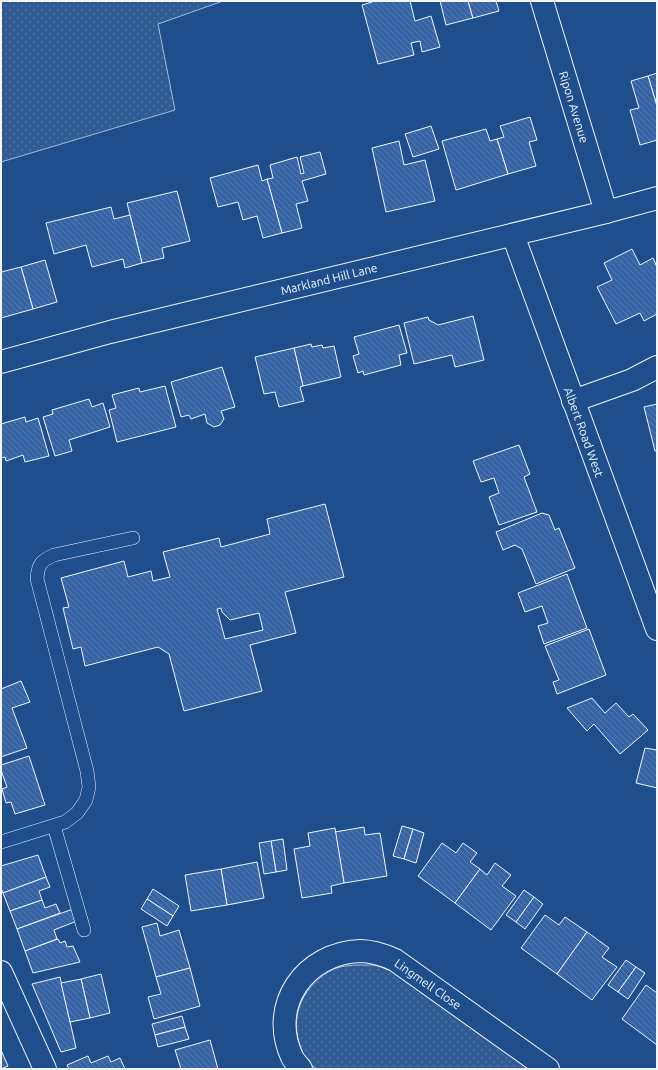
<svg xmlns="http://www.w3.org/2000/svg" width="658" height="1070" font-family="Ubuntu,sans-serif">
	<defs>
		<pattern id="grass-dots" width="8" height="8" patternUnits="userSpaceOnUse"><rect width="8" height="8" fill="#305b95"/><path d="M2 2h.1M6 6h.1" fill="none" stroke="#4e73a5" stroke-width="1.8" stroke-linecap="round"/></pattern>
		<pattern id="building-back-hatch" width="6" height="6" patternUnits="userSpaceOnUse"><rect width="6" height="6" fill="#3563a3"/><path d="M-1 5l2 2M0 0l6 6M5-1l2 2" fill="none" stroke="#537ab1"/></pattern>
	</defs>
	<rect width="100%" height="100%" fill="#1f4e8c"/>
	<g fill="url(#grass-dots)" stroke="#a8bbd7">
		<polygon points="1,1 223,1 158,24 175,110 1,162"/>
		<path d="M355,965H374L388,969L530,1069H317C314,1067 310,1065 307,1062C304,1059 303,1052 301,1048C288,1016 304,983 334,969C340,966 349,966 355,965Z"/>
	</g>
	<g fill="url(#building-back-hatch)" stroke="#f2f6ff" fill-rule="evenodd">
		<polygon points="375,1 410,1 415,21 431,16 440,47 422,52 420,41 411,43 414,55 378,64 362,5"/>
		<polygon points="440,1 468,1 473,18 446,25"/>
		<polygon points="468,1 496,1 499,11 473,18"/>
		<polygon points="657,73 657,106 648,76"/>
		<polygon points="648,76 657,106 657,140 640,145 630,110 639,108 631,81"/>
		<polygon points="530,117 537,140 529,142 536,166 508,174 497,139 504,137 500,126"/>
		<polygon points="431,126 439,149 413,157 405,134"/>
		<polygon points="486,129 490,141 497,139 508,174 456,190 442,141"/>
		<polygon points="399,141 404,165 425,160 435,201 386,212 372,148"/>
		<polygon points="320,152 326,174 302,181 308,201 296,204 302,228 282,233 267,179 273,178 270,165 297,157 301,174 304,173 300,157"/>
		<polygon points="258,165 262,181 267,179 282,233 263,238 257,216 243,220 238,202 218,207 210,178"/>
		<polygon points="177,191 190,241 162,248 164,258 142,263 127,203"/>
		<polygon points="111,207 114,219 130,215 142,263 125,268 123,259 92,267 86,245 54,254 46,223"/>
		<polygon points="632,249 640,265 653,258 657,267 657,314 644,321 640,313 616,324 597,287 612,280 604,263"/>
		<polygon points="45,260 57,302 33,309 21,267"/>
		<polygon points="21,267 33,309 1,318 1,272"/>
		<polygon points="473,316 484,360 455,367 452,355 414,364 404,323 428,317 429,320 438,325"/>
		<polygon points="399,325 407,353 399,355 401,365 364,375 363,371 358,373 353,356 359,354 354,337"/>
		<polygon points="311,344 312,347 322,345 323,348 334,346 341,377 303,386 294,348"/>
		<polygon points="294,348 303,386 300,387 304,401 279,407 275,392 264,394 255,357"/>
		<polygon points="222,367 235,407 221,411 224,419 220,425 214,427 207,423 205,414 191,419 189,415 181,417 171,382"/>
		<polygon points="165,386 176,427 117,442 109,410 116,408 112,395 139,388 140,392"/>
		<polygon points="89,399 92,407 103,403 110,427 69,440 72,451 55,456 43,417 53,414 52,410"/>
		<polygon points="657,404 657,451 655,451 644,407"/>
		<polygon points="25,417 26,422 38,418 49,456 25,462 23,455 6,461 5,457 1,458 1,424"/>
		<polygon points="519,445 530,474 524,477 537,512 499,525 489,497 499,493 494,478 481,482 473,461"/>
		<path d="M325,504L344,577L285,592L296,633L250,645L262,691L184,711L169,654L158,647L85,666L81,647L73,649L63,608L69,607L61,578L124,561L128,577L151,571L153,581L170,577L163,552L219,538L221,547L270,534L267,519ZM221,608L222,612L230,620L259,613L263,630L225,639L217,609Z"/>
		<polygon points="542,513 549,515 555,530 559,528 575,568 536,584 522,549 515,545 503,550 496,532"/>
		<polygon points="567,574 587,628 544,644 538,626 548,623 542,606 525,612 518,593"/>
		<polygon points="589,629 606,675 557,694 553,682 559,680 545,646"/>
		<polygon points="21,681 30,702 12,708 27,748 1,757 1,689"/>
		<polygon points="592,698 605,713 616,703 629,717 633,714 648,730 620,754 594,724 587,731 567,708"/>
		<polygon points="645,748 657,750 657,788 636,783"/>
		<polygon points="29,756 45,805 15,814 11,802 6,803 2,789 7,787 1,770 1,765"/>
		<polygon points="402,826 413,829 404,859 393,856"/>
		<polygon points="364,827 365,835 380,833 387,876 344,883 335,832"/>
		<polygon points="335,828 344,883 331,886 332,893 302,898 294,849 310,846 308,833"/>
		<polygon points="413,829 424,833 416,863 404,859"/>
		<polygon points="283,839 287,870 276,872 271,841"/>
		<polygon points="271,841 276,872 264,874 259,843"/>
		<polygon points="442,843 456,853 463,843 477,853 470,862 480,869 455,903 418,876"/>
		<polygon points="38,855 46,877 3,893 1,888 1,866"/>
		<polygon points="257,862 264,898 227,905 221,869"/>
		<polygon points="495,863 511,875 502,886 516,896 491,930 455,903 480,869 487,875"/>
		<polygon points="221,869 227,905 191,911 185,875"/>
		<polygon points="46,877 50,887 39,891 42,900 10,911 3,893"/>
		<polygon points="153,889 179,906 173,916 147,899"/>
		<polygon points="524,890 534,897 516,922 506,915"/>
		<polygon points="534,897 543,904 525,929 516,922"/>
		<polygon points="147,899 173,916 167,926 141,909"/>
		<polygon points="42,900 45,908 56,904 60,913 17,929 10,911"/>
		<polygon points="73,909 77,921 54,930 57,939 25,951 17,929"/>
		<polygon points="545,915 559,925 565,917 587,932 557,974 521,948"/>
		<polygon points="157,923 160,936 179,930 190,968 156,977 142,927"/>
		<polygon points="587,932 609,948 602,957 617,967 592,1000 557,974"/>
		<polygon points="58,939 60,943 65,941 67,947 73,946 80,962 33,973 25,951"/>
		<polygon points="626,960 636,967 618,992 608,985"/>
		<polygon points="636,967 645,973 628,999 618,992"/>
		<polygon points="190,968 200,1006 154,1019 148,997 161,994 156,977"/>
		<polygon points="101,974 110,1013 90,1018 81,979"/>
		<polygon points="60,977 76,1048 61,1052 32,984"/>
		<polygon points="81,979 90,1018 70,1022 61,983"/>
		<polygon points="646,985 657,993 657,1045 622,1019"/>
		<polygon points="182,1016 185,1027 155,1035 152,1024"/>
		<polygon points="185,1027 189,1039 158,1047 155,1035"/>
		<polygon points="210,1040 218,1069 181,1069 175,1050"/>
		<polygon points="1,1050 8,1066 1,1069"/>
		<polygon points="88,1056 91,1063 108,1056 111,1062 120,1058 125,1069 69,1069 67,1065"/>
	</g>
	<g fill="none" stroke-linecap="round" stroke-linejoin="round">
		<defs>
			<g id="service">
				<polyline points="54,826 84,930"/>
				<path d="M1,842L65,822L77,813L86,800L89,787L87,771L37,579C38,564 41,561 54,555L133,538"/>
			</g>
			<g id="minor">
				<polyline points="542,1 606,212"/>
				<polyline points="513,235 657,629"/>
				<polyline points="573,401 632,380 657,367"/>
				<polyline points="1,972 45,1069"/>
				<path d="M301,1069C298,1065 294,1061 292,1057C268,1005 305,953 360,951C372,951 384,955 395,960L548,1069"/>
			</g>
			<polyline id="tertiary" points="1,362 110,332 606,212 657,198"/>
		</defs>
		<use href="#service" stroke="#f2f6ff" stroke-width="14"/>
		<use href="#minor" stroke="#f2f6ff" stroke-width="24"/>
		<use href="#tertiary" stroke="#f2f6ff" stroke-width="24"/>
		<use href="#service" stroke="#1f4e8c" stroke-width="13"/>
		<use href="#minor" stroke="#1f4e8c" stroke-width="22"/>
		<use href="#tertiary" stroke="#1f4e8c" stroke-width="22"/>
	</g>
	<g text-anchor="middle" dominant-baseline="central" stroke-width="3" stroke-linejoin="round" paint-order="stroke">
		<g font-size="12" fill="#f2f6ff" stroke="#1f4e8c">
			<text transform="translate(574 107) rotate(73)">Ripon Avenue</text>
			<text transform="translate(329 279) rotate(-14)">Markland Hill Lane</text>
			<text transform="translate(584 432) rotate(70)">Albert Road West</text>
			<text transform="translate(428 984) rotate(35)">Lingmell Close</text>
		</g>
	</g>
	<rect width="658" height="1070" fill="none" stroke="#f2f6ff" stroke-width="4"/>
</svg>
